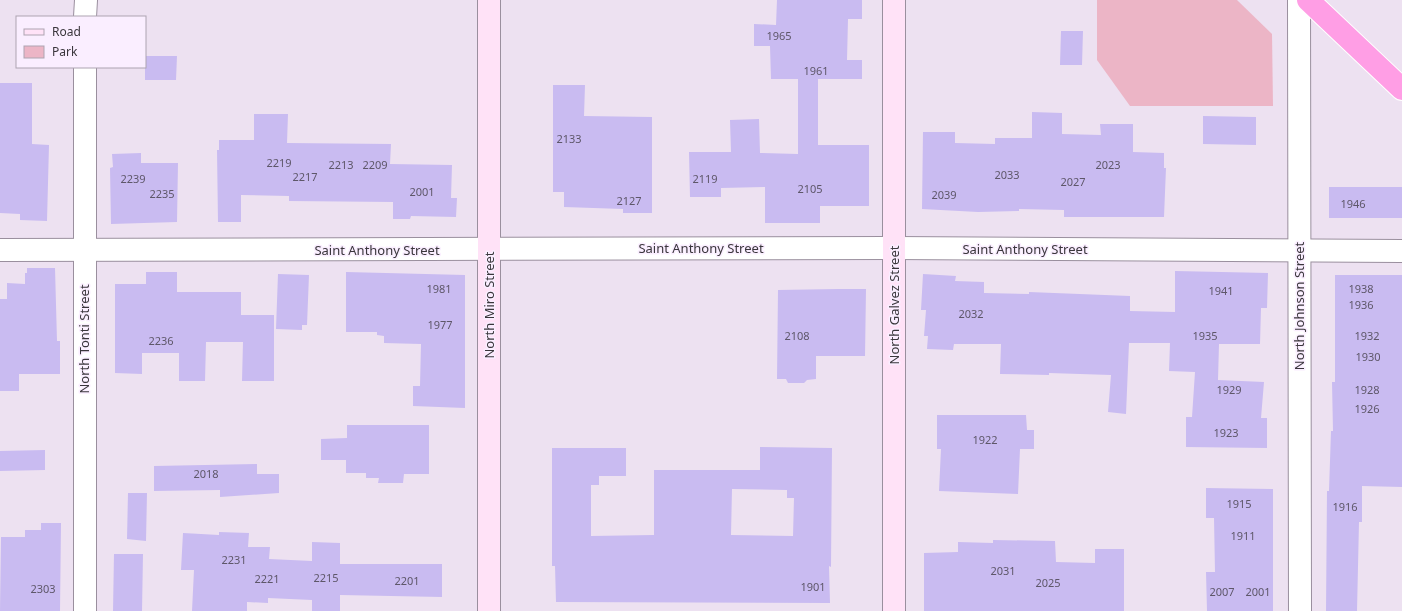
<svg xmlns="http://www.w3.org/2000/svg" width="1402" height="611" font-family="'Noto Sans',sans-serif">
	<rect width="100%" height="100%" fill="#ede1f1"/>
	<polygon fill="#ecb5c6" points="1097,0 1237,0 1272,34 1273,106 1130,106 1097,60"/>
	<g fill="#c9bbf1" fill-rule="evenodd">
		<polygon points="777,0 862,0 862,19 848,19 847,60 862,60 862,79 818,79 818,145 869,145 869,206 820,206 820,223 765,223 765,187 721,188 721,197 690,197 689,152 731,152 730,120 759,119 760,153 798,154 798,79 771,79 770,46 754,46 754,24 776,25"/>
		<polygon points="1061,31 1083,31 1082,65 1060,65"/>
		<polygon points="145,56 177,56 176,80 145,80"/>
		<polygon points="0,83 32,83 32,144 49,145 47,221 20,220 20,214 0,213"/>
		<polygon points="553,85 585,85 584,116 652,117 652,213 623,213 623,209 564,207 564,192 553,192"/>
		<polygon points="1032,112 1062,113 1062,134 1101,135 1100,124 1133,124 1133,152 1164,153 1164,168 1166,168 1164,217 1064,217 1064,210 1019,209 1019,211 978,212 922,209 923,132 955,132 955,143 995,144 995,138 1032,138"/>
		<polygon points="254,114 288,114 287,143 391,144 390,164 452,165 451,198 457,198 456,217 411,216 410,219 393,219 393,202 289,201 289,196 241,195 241,222 218,222 217,150 219,150 219,140 254,140"/>
		<polygon points="1203,116 1256,117 1256,145 1203,144"/>
		<polygon points="141,153 141,163 178,163 177,222 111,224 110,168 113,167 112,154"/>
		<rect x="1329" y="187" width="73" height="31"/>
		<polygon points="27,268 55,268 57,341 60,341 60,374 19,374 19,391 0,391 0,299 7,299 7,283 25,284 25,273 27,273"/>
		<polygon points="1175,271 1268,273 1267,308 1261,308 1260,344 1219,344 1218,380 1264,382 1261,418 1267,418 1267,448 1186,447 1186,417 1192,417 1195,372 1169,371 1170,343 1129,343 1126,414 1108,412 1111,375 1049,373 1049,375 1000,374 1001,344 954,344 953,350 927,349 928,336 924,336 926,310 921,310 923,274 956,276 955,281 984,282 984,293 1029,294 1029,292 1130,296 1130,311 1175,312"/>
		<polygon points="146,272 177,272 177,292 241,292 241,315 274,315 274,381 242,381 243,342 206,342 205,381 179,381 179,353 142,353 142,374 115,373 115,284 146,284"/>
		<polygon points="346,272 465,275 465,408 413,406 413,386 420,386 421,344 384,343 384,336 377,335 377,332 346,332"/>
		<polygon points="278,274 309,275 307,325 302,325 302,330 276,329"/>
		<polygon points="1335,275 1402,275 1402,487 1362,486 1362,522 1359,522 1357,611 1326,611 1327,491 1329,491 1331,431 1333,431 1332,382 1335,382"/>
		<polygon points="838,289 866,289 865,356 816,356 816,379 807,380 804,383 788,383 786,379 777,379 778,290"/>
		<polygon points="937,415 1026,415 1027,430 1034,430 1034,449 1020,449 1018,494 939,491 941,449 937,449"/>
		<polygon points="347,425 429,425 429,474 404,474 403,483 378,483 379,478 366,478 366,473 346,473 346,460 321,460 321,439 347,438"/>
		<path d="M760,447L832,448L831,567L829,566L830,603L556,602L555,566H552V448H626V476H599V485H591V536L654,535V470H760ZM732,489L787,490V498H794L793,536L731,535Z"/>
		<polygon points="45,450 45,470 0,471 0,451"/>
		<polygon points="257,464 257,474 279,474 279,493 220,497 220,490 154,491 154,466"/>
		<polygon points="1206,488 1273,489 1273,611 1207,611 1206,572 1215,572 1214,518 1206,518"/>
		<polygon points="128,493 147,493 146,541 127,539"/>
		<polygon points="41,523 61,523 60,611 0,611 1,537 25,537 25,530 41,530"/>
		<polygon points="219,532 249,533 248,547 270,547 269,559 312,561 312,542 340,543 340,564 442,564 442,597 340,595 340,611 312,611 312,600 268,598 268,603 247,602 247,611 192,611 194,570 181,570 183,533 219,535"/>
		<polygon points="993,540 1055,541 1056,562 1095,563 1095,549 1124,549 1124,611 924,611 924,553 958,552 958,542 993,543"/>
		<polygon points="114,554 143,554 142,611 113,611"/>
	</g>
	<g fill="none" stroke-linecap="round" stroke-linejoin="round">
		<defs>
			<g id="street">
				<polyline points="1299,0 1300,611"/>
				<polyline points="85,17 86,0"/>
				<polyline points="0,250 894,248 1402,251"/>
				<polyline points="85,611 85,67"/>
			</g>
			<g id="secondary">
				<polyline points="489,611 489,0"/>
				<polyline points="894,611 894,0"/>
			</g>
			<polyline id="highway" points="1308,0 1402,89"/>
		</defs>
		<use href="#street" stroke="#9a8f9e" stroke-width="24"/>
		<use href="#secondary" stroke="#9a8f9e" stroke-width="24"/>
		<use href="#highway" stroke="#fff" stroke-width="24"/>
		<use href="#street" stroke="#fff" stroke-width="22"/>
		<use href="#secondary" stroke="#ffe2f7" stroke-width="22"/>
		<use href="#highway" stroke="#ff9ee5" stroke-width="22"/>
	</g>
	<g text-anchor="middle" dominant-baseline="central" stroke-width="3" stroke-linejoin="round" paint-order="stroke">
		<g font-size="11" fill="#5e5769">
			<text x="779" y="35">1965</text>
			<text x="816" y="70">1961</text>
			<text x="569" y="138">2133</text>
			<text x="279" y="162">2219</text>
			<text x="341" y="164">2213</text>
			<text x="375" y="164">2209</text>
			<text x="1108" y="164">2023</text>
			<text x="1007" y="174">2033</text>
			<text x="305" y="176">2217</text>
			<text x="133" y="178">2239</text>
			<text x="705" y="178">2119</text>
			<text x="1073" y="181">2027</text>
			<text x="810" y="188">2105</text>
			<text x="422" y="191">2001</text>
			<text x="162" y="193">2235</text>
			<text x="944" y="194">2039</text>
			<text x="629" y="200">2127</text>
			<text x="1353" y="203">1946</text>
			<text x="439" y="288">1981</text>
			<text x="1361" y="288">1938</text>
			<text x="1221" y="290">1941</text>
			<text x="1361" y="304">1936</text>
			<text x="971" y="313">2032</text>
			<text x="440" y="324">1977</text>
			<text x="797" y="335">2108</text>
			<text x="1205" y="335">1935</text>
			<text x="1367" y="335">1932</text>
			<text x="161" y="340">2236</text>
			<text x="1368" y="356">1930</text>
			<text x="1229" y="389">1929</text>
			<text x="1367" y="389">1928</text>
			<text x="1367" y="408">1926</text>
			<text x="1226" y="432">1923</text>
			<text x="985" y="439">1922</text>
			<text x="206" y="473">2018</text>
			<text x="1239" y="503">1915</text>
			<text x="1345" y="506">1916</text>
			<text x="1243" y="535">1911</text>
			<text x="234" y="559">2231</text>
			<text x="1003" y="570">2031</text>
			<text x="326" y="577">2215</text>
			<text x="267" y="578">2221</text>
			<text x="407" y="580">2201</text>
			<text x="1048" y="582">2025</text>
			<text x="813" y="586">1901</text>
			<text x="43" y="588">2303</text>
			<text x="1222" y="591">2007</text>
			<text x="1258" y="591">2001</text>
		</g>
		<g font-size="13" fill="#3a363c" stroke="#faeeff">
			<text x="701" y="248">Saint Anthony Street</text>
			<text x="1025" y="249">Saint Anthony Street</text>
			<text x="377" y="250">Saint Anthony Street</text>
			<text transform="translate(489 305) rotate(-90)">North Miro Street</text>
			<text transform="translate(894 305) rotate(-90)">North Galvez Street</text>
			<text transform="translate(1299 306) rotate(-90)">North Johnson Street</text>
			<text transform="translate(84 339) rotate(-90)">North Tonti Street</text>
		</g>
	</g>
	<rect x="16" y="16" width="130" height="52" fill="#faeeff" stroke="#ada4b1"/>
	<rect x="24" y="29" width="20" height="6" fill="#ffe2f7" stroke="#ada4b1"/>
	<text x="52" y="36" font-size="12" fill="#3a363c">Road</text>
	<rect x="24" y="46" width="20" height="12" fill="#ecb5c6" stroke="#ada4b1"/>
	<text x="52" y="56" font-size="12" fill="#3a363c">Park</text>
</svg>
